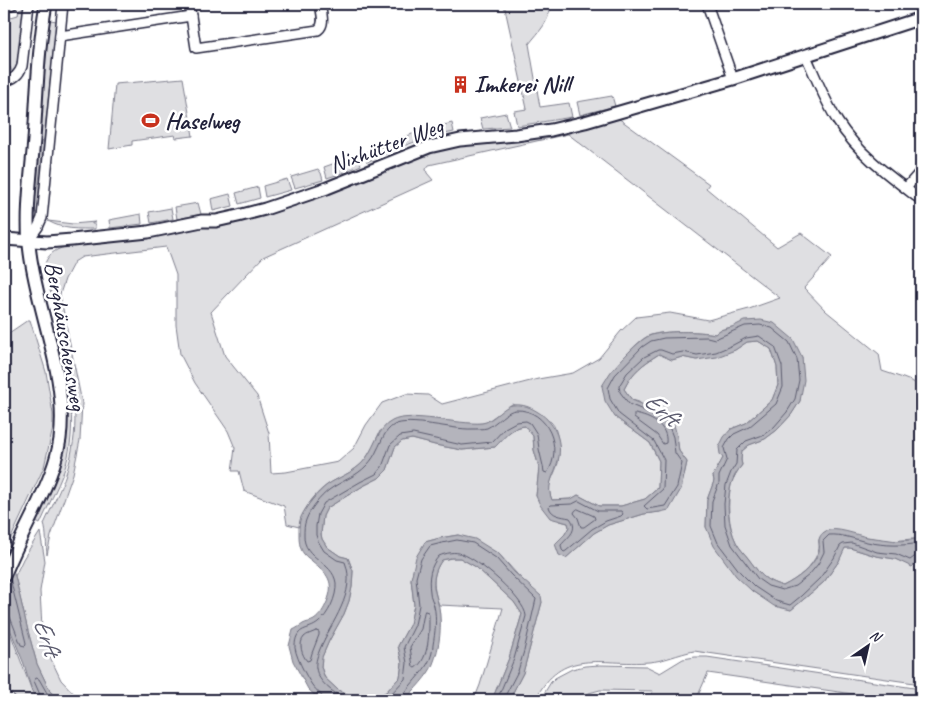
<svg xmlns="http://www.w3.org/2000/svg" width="925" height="704" font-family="Caveat,sans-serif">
	<rect width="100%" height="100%" fill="#fff"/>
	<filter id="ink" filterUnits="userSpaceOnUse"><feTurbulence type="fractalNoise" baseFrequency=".02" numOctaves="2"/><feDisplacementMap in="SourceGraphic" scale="10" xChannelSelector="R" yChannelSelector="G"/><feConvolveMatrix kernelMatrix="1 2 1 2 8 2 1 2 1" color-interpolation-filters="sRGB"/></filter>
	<g filter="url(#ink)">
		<g fill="#dfdfe2" stroke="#80808e" fill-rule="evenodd">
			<path d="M504,4H551C549,23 540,30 529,44L540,107L569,103L572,117L517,126L514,111L527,109Z"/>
			<polygon points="22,8 23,14 19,63 15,71 12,72 10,67 4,68 4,19 18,15 19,9"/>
			<path d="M50,20L57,21L39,182L38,213H35C33,150 43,83 50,20Z"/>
			<polygon points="183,78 193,136 176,138 175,135 132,141 132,145 109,149 115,84"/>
			<polygon points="612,96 615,106 580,115 577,102"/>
			<polygon points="506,113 510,127 483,129 480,118"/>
			<path d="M618,118L709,184L706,188L777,247L801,233L832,257L804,288L826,311L879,354L882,371L903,378L921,385V538L893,541L826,531C813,543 822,541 818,552C812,568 797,579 783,586C763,580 760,574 748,558C744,553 739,548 736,542C728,526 727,503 731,485C733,478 737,471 742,465L741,460L742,451L749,445L765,439L777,430L791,415L800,401L802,357L732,327L720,330L715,334C701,331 661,330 648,336C636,342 620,362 611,372L615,417L650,443L659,461L658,488L645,499L621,506H599L578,495L572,499L552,500C545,484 554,478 558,463C560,454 559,429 551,422C548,420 543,419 540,417C530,413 521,409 512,404L485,423L380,431C375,442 371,453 363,462C353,473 339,477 327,485C313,495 302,511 299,527L287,524L284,506L244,491L239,471H232L235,448L228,431L195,383L180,354L176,325V275L166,247L82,257L74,262L65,279L60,294L82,403L80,440L73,474L51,536L47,555C46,546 47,533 44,524C55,500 68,476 72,450C80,410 70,371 61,333C55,311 50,289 44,267C48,251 59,248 74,245L248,216L330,193L362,180L407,160L431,152L461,145L564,130ZM568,134L780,298L749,309L708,320L670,313L636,317L621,331L599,358L573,373L538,379L442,404L428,395L406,394L382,403L366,425L354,448L338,462L286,472L271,473L269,433L257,396L225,356L211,312L263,257L433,180L427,173L426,169L429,165Z"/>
			<polygon points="452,123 454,132 426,138 424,130"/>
			<polygon points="420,131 423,139 398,148 394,141"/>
			<polygon points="389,143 392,151 367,162 364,153"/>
			<polygon points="358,155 361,165 345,172 327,178 324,167"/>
			<polygon points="318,169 321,173 323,180 295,188 291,177"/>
			<polygon points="287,179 291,190 265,197 263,186"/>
			<polygon points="258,187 260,198 239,204 236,193"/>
			<polygon points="230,194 233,206 213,211 211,199"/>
			<polygon points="198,203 201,214 177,219 175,207"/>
			<polygon points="171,208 173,219 151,223 149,212"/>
			<polygon points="141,214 142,224 110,228 109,220"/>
			<path d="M48,221L73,224L95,222L92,223V224H95V229C77,229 64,230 48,221Z"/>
			<polygon points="28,320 30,320 46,372 53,414 53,428 44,467 4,553 4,333 6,335"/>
			<path d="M758,341L771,349L777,367L778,385L772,400L746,423L731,429L723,458L713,476L714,481L707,500L706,527L752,591L761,597L791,610L824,582L839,561L844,548H850L876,556L895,559L912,566L921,558V684L694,651C678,654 664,661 649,662C601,666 562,646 535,700H509L523,673L542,602L499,554L458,535L440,538L425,542L411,579L414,605L410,624L398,646L402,663L400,677L386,692L373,699L357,700L338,690L325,678L321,667L322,657L329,641L344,614L349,601L352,587L353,571L348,558L340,556L327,547L322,539L321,534L323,516L327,508L363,486L379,478L387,470L395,447L402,441L412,439L435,445L462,450L495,447C505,437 510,427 526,426L533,436L534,450L539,467L536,496L560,521L568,523L569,527L565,534L555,544L566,558L594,533L608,525L644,514L660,512L676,497L681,489L687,462L679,451L677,436L639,402L632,400L624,389C633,371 642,365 659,354L672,360L682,357L697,360L735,350L747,342Z"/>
			<path d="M64,361C72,398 76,435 64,471C57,489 48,506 40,524L34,521L66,410L65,384L63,365Z"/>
			<polygon points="40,532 45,561 40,591 42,628 51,659 61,680 80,700 57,700 50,691 37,664 28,631 15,576 23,559"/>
			<path d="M451,558H460L476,567L514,602L522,614L509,658L492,700H474L480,685L503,608L439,605C433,588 431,575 442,560Z"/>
			<polygon points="4,616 32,691 38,700 18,700 4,686"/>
			<polygon points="695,657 707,657 921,689 921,700 888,700 887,699 708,673 696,700 648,700 653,691 600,690 589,693 582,700 540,700 551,682 555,678 572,669 585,666 600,665 646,666 660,673 683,659"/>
		</g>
		<g fill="#b4b4bc" stroke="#7a7a88">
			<path d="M761,320L774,323L793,339L802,357L804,380L800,401L791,415L777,430L765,439L749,445L742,451L741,460L742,465C737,471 733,478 731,485C726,503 728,526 736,542C739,548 744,553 748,558C760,574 763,580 783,586C797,579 814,567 819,551C821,544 815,537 826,531C835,526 857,535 867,537C875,538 883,539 890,540C900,542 911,540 921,538V558L912,567L895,559L876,556L850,548H845L839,561L824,582L791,610L774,606L752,591L736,576L714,546L706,527L707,500L714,481L713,476L723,458L720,454L719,447L724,437L731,429L746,423L772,400L778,385L777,367L771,349L758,341L747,342L735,350L717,357L696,360L682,357L672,360L659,354C643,364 633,371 624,389L632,400L663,413L665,416L673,421L677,436L679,451L687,462L681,489L669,510L660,512L644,514L608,525L594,533L566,558L559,555L555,544L565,534L569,527L568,523L550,518L540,505L536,496L539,467L534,450L533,436L525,426C511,427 505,437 495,447L462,450L435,445L412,439L402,441L395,447L387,470L379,478L363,486L327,508L323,516L321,534L322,539L327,547L340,556L348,558L353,571L352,587L349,601L344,614L329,641L322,657L321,667L325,678L338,690L357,700L373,699L386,692L400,677L402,663L398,646L410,624L414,605L411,579L416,557L425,542L440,538L458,535L475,539L499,554L514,572L541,596L542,602L523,673L509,700H492L509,658L522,614L514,602L476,567L460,558H451L442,560C435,569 432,581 435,592C436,597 438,602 439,607C442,625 440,647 433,664C429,675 413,691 405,700H320L308,689L293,661L289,646L293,630C297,628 300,626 303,624C306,622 311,622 314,620C320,616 324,609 327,602C335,582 328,574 312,561C310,559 306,557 304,554C299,548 299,540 299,532C299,527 299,522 301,517C306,506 317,493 327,485C339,477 352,473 362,463C374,451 377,428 392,421C410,411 458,425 482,423C493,422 504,405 513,405C523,404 530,407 538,412C556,423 564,444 557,464C553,478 546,486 552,500L571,499L578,495L599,506H621L645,499L658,488L659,461L650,443L615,417L605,401L602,386C605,382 607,377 610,373C616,365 640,339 649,336C663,330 700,331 715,334L720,330L732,327L744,321Z"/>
			<polygon points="4,552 15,576 28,631 37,664 50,691 57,700 38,700 37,699 32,691 24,664 4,614"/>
		</g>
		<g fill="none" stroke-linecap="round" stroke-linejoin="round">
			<g stroke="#5c5c6f" stroke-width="1">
				<path d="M635,414C650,417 668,425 666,443L663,444L657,435L634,418V415Z"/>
				<path d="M579,501L598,511H621L623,514L621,516L606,521L592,529L566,551L564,552L562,550L561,545C569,536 579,530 570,518C561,516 552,516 549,507L551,505L572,504Z"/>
				<polygon points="578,509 594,516 595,519 584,527 581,527 578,518 574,513 575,511"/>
				<path d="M921,543C903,546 885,546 867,542C854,539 842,534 829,535L823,541L824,552L818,564L809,575L795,586L782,590L768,586L758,579L732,545L725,525L724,504L726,485L731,472L736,464L737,450L746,441L763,435L774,427L787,412L795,399L799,380L797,359L789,342L772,328L760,325L745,326L715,339L707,337L664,338L651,341L642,347L615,375L608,388L610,399L619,414L654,441L664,460L663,489L644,506L647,509L665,506L677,487L682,463L675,453L673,437L668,424L659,417L629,404L620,392L619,386L627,373L644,357L658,350H661L672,354L683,352L697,355L716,352L733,345L746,338L759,336L775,347L782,366L783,387L776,404L749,427L734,434L729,439L724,448L727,459L719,476V483L712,501L711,526L718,543L740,572L755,587L776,601L790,605L801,596L820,578L834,558L840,546L843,544L852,543L877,552L896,554L910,560L917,555H921"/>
				<path d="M425,611L428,612L429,615C429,631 430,659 415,668L413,667L410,647L421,629L424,613Z"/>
				<polyline points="4,614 7,615 10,617 21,645 25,646 26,643 10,578"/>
				<path d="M316,631L319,632V635L312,653L310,660L307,661C302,655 298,644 304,637C307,634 312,633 316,631Z"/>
				<polyline points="42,700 41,697 34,681 36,678 39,679 51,700"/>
				<path d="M323,700C322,693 316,691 312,685C307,678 293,652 295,644C297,626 308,631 318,623C328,615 337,597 336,583C333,561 303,559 304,535C304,530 304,525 306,520C310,509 320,497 329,490C341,481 356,477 367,465C371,461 375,455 377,450C382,441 384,431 394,425C409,417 453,430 472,429C477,429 483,429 487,428C496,424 507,410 516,410C548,409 564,449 547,473L544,472L543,466L539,449L537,434L530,423L526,421L516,422L505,428L492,442L462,445L413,434L400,436L390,445L382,467L376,474L360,482L324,503L318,514L316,526V535L318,541L324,551L337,560L345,562C357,593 331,622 320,649C318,654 315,662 316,668C318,683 335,694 347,700"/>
				<polyline points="381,700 390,695 405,679 407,663 404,647 415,625 419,605 416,578 421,559 430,546 442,543 457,540 473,543 496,558 511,575 536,599 524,651 518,671 505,696 505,700"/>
				<path d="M402,700C402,692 423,673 428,663C431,658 433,650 433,645C435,633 437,618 434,606C433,601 430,597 430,592C428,578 430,566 439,556C446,553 455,551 462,554C478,559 525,599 526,616L514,659L497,700"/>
			</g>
			<defs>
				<g id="street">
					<polyline points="189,4 191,16"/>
					<polyline points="707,4 733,79"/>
					<polyline points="4,7 13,4"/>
					<path d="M60,36L191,16L196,48L318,30C326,24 321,12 320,4"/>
					<path d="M806,56C816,78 825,101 838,122C858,153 888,175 917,197L921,198"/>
					<path d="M4,81C14,79 19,75 22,66L29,4"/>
					<polyline points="906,188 921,171"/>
					<polyline points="28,241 38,227 42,218 63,4"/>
				</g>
				<g id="secondary">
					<polyline points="4,239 47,242 72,240 148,232 202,221 216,221 238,216 265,209 327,188 429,147 460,140 516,135 551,130 585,122 733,79 921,18"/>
					<path d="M4,576C13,555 23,534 33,514C44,490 56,466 60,439C68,377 38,314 30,253C25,218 31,176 34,140C37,94 38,48 46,4"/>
				</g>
			</defs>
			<use href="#street" stroke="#22223b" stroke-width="12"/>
			<use href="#secondary" stroke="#22223b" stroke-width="15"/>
			<use href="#street" stroke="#fff" stroke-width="9"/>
			<use href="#secondary" stroke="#fff" stroke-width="11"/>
		</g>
	</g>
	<defs>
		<symbol id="building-bare" viewBox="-9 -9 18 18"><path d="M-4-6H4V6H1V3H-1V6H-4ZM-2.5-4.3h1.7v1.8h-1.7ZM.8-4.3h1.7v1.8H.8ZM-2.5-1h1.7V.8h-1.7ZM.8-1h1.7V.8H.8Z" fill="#c8321e" stroke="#fff" stroke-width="2.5" paint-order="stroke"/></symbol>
		<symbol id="stadium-bare" viewBox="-9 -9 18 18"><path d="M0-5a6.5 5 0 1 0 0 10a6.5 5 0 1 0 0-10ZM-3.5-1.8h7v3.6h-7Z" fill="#c8321e" stroke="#fff" stroke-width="2.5" paint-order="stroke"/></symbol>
	</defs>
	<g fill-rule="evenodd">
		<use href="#building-bare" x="448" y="72" width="25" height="25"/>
		<use href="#stadium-bare" x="138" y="108" width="25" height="25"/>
	</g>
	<g text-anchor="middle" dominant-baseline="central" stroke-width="5" stroke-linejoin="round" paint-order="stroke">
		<g font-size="24" font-weight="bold" fill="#22223b" stroke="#fff" text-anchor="start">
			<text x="474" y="84">Imkerei Nill</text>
			<text x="165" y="121">Haselweg</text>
		</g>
		<g font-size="24" fill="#22223b" stroke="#fff">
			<text transform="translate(386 145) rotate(-20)">Nixhütter Weg</text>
			<text transform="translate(66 336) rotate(80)">Berghäuschensweg</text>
		</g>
		<g font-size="25" font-style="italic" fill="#5c5c6f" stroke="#fff">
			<text transform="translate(662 409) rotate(41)">Erft</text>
			<text transform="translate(47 637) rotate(71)">Erft</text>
		</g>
	</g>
	<rect width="925" height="704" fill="none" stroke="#fff" stroke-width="20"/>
	<rect x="10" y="10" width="905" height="684" fill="none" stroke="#22223b" stroke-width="2" filter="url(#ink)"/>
	<g transform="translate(868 646) rotate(34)" stroke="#ffffff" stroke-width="4" paint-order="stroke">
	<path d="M0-4L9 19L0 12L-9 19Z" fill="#22223b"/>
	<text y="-8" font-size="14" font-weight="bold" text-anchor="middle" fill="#22223b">N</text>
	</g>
</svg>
